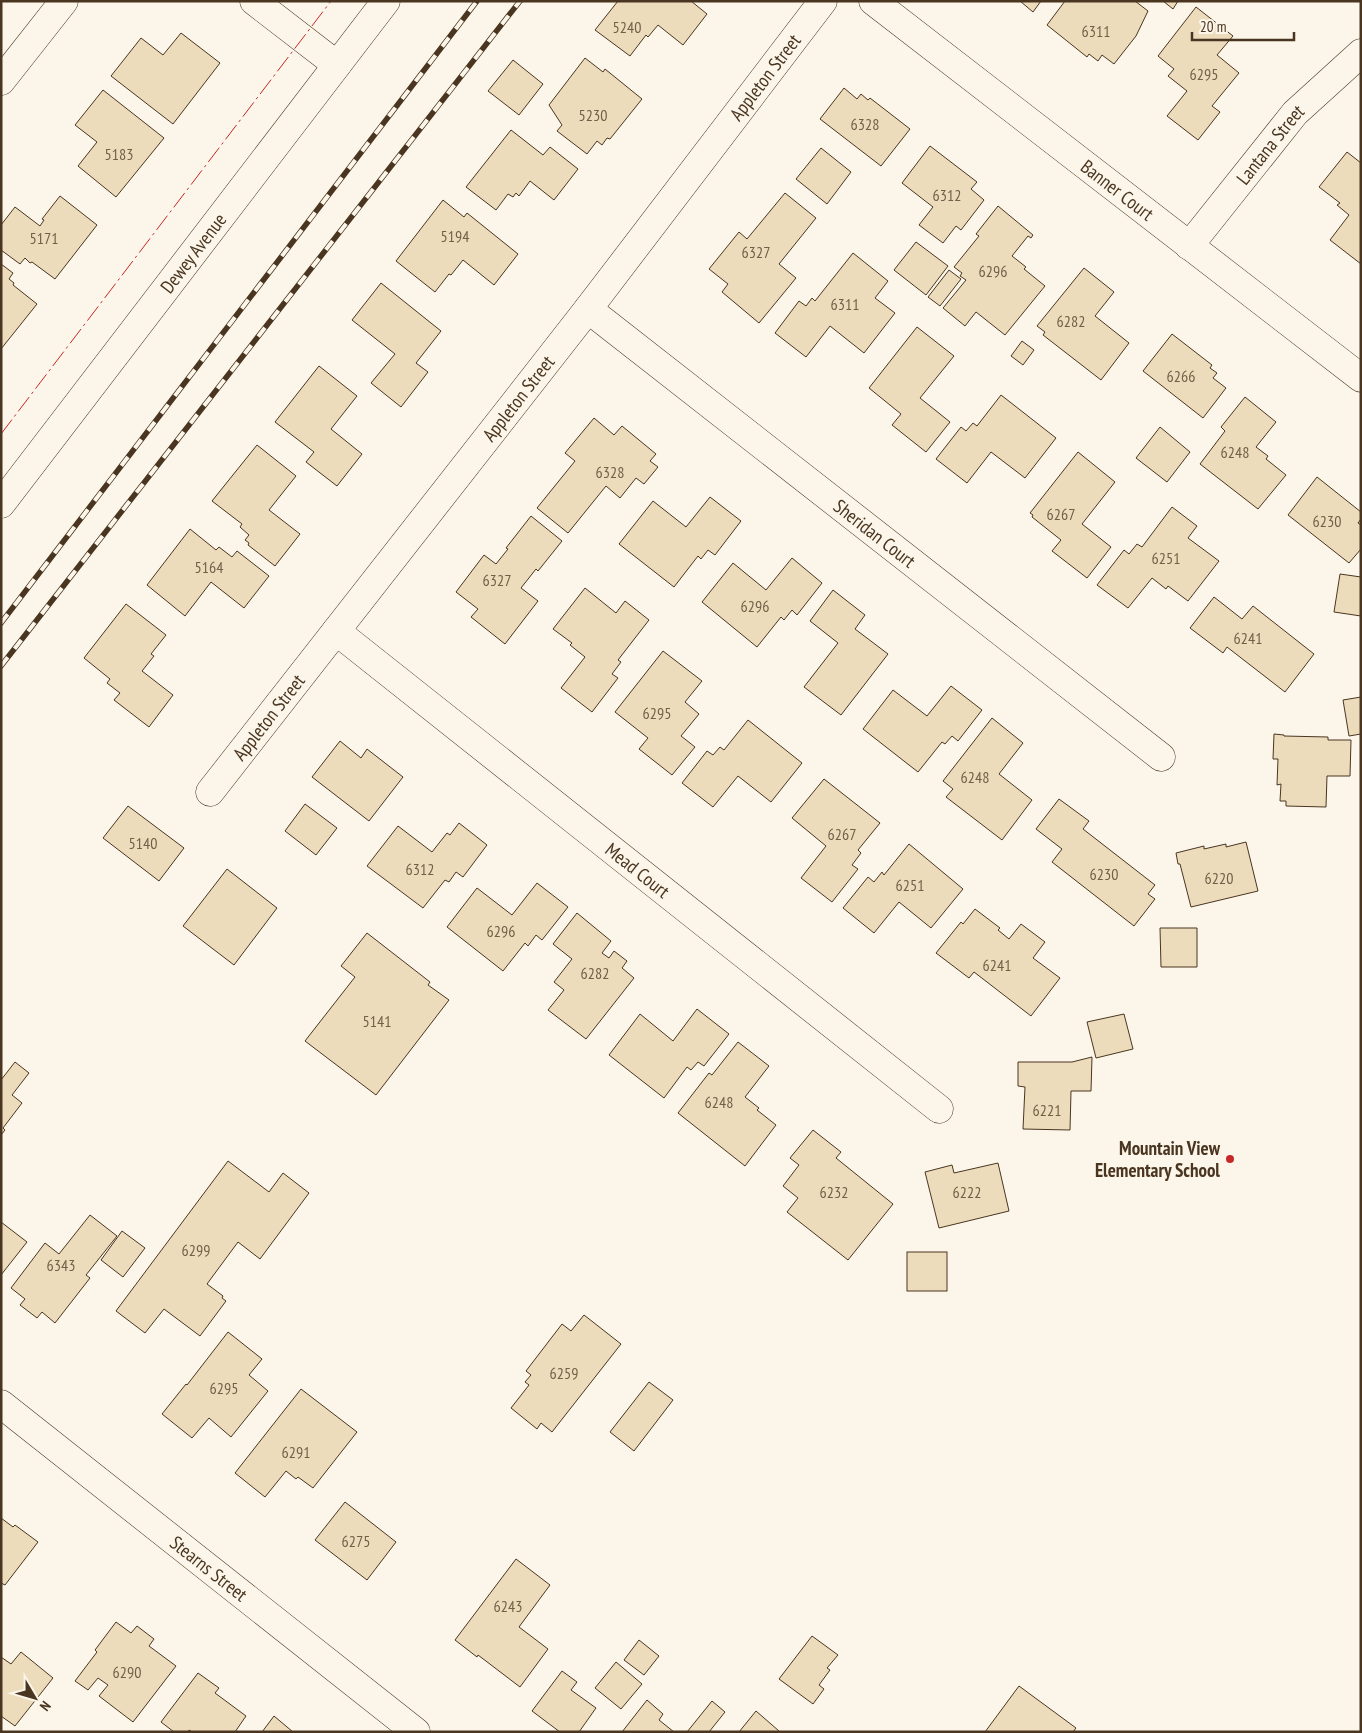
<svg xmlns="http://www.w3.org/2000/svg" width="1362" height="1733" font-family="'PT Sans Narrow',sans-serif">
	<rect width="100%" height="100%" fill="#fbf6e9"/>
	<g fill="#ecdcbc" stroke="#4a3520">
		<polygon points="618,1 691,1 707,14 683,45 658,25 648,37 646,35 630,56 595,30"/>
		<polygon points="1020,1 1041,1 1033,12"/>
		<polygon points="1065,1 1135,1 1148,11 1136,36 1114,64 1102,55 1098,61 1089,54 1087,57 1047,25"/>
		<polygon points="1163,1 1178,1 1173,9"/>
		<polygon points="1196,7 1233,36 1217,55 1239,73 1212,106 1220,112 1198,140 1167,116 1187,91 1168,76 1174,69 1158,56"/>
		<polygon points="181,33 220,63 173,124 111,76 141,38 163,55"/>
		<polygon points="585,58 603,72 605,69 642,99 610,139 607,138 602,145 597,141 587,154 557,131 562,125 549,105"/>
		<polygon points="513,60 543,84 519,115 488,91"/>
		<polygon points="844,88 857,99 861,94 868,100 870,98 910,129 881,166 820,119"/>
		<polygon points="103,90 164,138 116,197 78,166 97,142 75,125"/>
		<polygon points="511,130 543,155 550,147 578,169 554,200 530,181 519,196 516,193 513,197 508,194 496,210 466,187"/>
		<polygon points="930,146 977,182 971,189 984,200 961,230 956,226 943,243 919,225 933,207 902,183"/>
		<polygon points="821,148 851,172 827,204 796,179"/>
		<polygon points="1347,152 1361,163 1361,264 1330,240 1349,215 1337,205 1340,203 1319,187"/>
		<polygon points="785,193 816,218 779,264 796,278 759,323 722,292 728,284 709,269 739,232 747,239"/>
		<polygon points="60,196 97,225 55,279 32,262 30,263 25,258 20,264 1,250 1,225 15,207 40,226 44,220 42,219"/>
		<polygon points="443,200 464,217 467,213 518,254 494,285 463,260 451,275 449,274 435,292 396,261"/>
		<polygon points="998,206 1033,235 1031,238 1028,236 1012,256 1026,267 1024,269 1045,286 1005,335 976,312 965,326 943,308 966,280 960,276 962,273 954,267 979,236 976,234"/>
		<polygon points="916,242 948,266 926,295 894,270"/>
		<polygon points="853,253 888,281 875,298 895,313 864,353 830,326 806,357 775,333 799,301 806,306 812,298 815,301"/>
		<polygon points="1,264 13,273 9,279 14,283 13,285 37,304 1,349"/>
		<polygon points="1084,268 1114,292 1095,316 1129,343 1101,380 1043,335 1045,332 1037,326"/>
		<polygon points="949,270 961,279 940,306 928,297"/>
		<polygon points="381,283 441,331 416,363 428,372 401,407 371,383 395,354 352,320"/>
		<polygon points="917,327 954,356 920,398 950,422 926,452 892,425 901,414 869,388"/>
		<polygon points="1172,334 1212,365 1210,368 1217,373 1213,378 1226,388 1203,418 1143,371"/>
		<polygon points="1022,341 1034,350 1023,365 1011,356"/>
		<polygon points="319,366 357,396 331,429 362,454 337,486 306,462 314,452 275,422"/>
		<polygon points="1001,395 1056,438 1025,478 991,452 967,483 936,459 961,427 966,431 973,423 977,426"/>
		<polygon points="1245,397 1276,422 1256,447 1268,456 1266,459 1286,475 1258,509 1200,464 1225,431 1221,427"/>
		<polygon points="594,418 614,435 622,426 656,454 650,461 658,467 644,484 636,478 620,498 606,486 568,533 537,508 575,461 565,453"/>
		<polygon points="1160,427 1190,452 1167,482 1136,458"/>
		<polygon points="257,445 296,476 269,510 300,534 275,566 248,545 249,543 245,540 249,535 240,527 242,524 212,501"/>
		<polygon points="1078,452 1115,482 1082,524 1111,547 1087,578 1052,551 1061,540 1032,517 1033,515 1030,513"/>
		<polygon points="1317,477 1361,512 1361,519 1358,523 1361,525 1361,549 1349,563 1288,515"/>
		<polygon points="710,497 741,521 715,555 708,550 701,559 698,556 674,587 619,544 653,501 686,527"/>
		<polygon points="1172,507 1197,526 1188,538 1219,561 1188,601 1168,586 1166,589 1152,578 1128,608 1097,585 1124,550 1129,554 1137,544 1142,547"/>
		<polygon points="531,516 562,541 538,571 536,569 521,588 538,601 505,644 471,617 478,609 456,592 484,555 496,564 508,549 506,548"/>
		<polygon points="190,529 216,550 219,547 232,557 237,551 269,576 244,608 211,582 185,616 147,585"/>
		<polygon points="792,558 822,583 797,615 792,610 784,620 781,617 757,647 702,602 733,563 766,590"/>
		<polygon points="1340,574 1361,577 1361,616 1334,612"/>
		<polygon points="585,588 616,613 625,601 649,620 618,660 621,662 612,674 618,678 592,712 561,688 585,657 570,645 572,643 553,629"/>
		<polygon points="833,590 865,615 855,629 888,654 841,715 804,687 838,643 810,621"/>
		<polygon points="1214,597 1242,619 1253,606 1314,654 1285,692 1227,647 1223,653 1190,628"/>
		<polygon points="126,604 166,635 151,654 154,656 142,671 173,695 149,727 114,700 120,693 107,683 110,679 84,658"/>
		<polygon points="663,651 702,681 685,702 699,714 681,736 695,747 672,775 639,749 648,738 615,712"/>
		<polygon points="951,686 982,710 958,741 952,736 945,744 942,742 918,772 863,729 893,690 927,716"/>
		<polygon points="1361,697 1361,734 1349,736 1343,700"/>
		<polygon points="992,718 1023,743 999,774 1032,800 1002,840 946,797 953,789 943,781"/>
		<polygon points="748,720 802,763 771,802 738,776 713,807 682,783 707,751 713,755 720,747 724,750"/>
		<polygon points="1274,734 1284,735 1284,736 1328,737 1328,740 1351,740 1350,776 1327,776 1326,807 1286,806 1286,801 1280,801 1281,784 1277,785 1278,759 1273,759"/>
		<polygon points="340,741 361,758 367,749 403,777 369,821 312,777"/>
		<polygon points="824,779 880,823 858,850 861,853 852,865 858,869 832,902 801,878 826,846 792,818"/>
		<polygon points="1059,799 1089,821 1083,829 1155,885 1148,894 1155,899 1134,926 1052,862 1062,849 1036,829"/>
		<polygon points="305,804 337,828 316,855 285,831"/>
		<polygon points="128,806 184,848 159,881 103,838"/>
		<polygon points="459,823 487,845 463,877 456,872 449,882 445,880 423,908 367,866 398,826 432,852 447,833 450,835"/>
		<polygon points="1246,842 1258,891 1191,907 1180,864 1178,864 1176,853 1204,846 1204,849 1226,844 1226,847"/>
		<polygon points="909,844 963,889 931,928 899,902 874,933 843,908 868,877 874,882 882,872 884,875"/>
		<polygon points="227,869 277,908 234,965 183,926"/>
		<polygon points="537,883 568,907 542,940 536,935 528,946 525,943 503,971 447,927 477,888 512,915"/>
		<polygon points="975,909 1000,928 998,930 1009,939 1021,924 1045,942 1033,958 1060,978 1031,1016 974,972 969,978 936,953 961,922 963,924"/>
		<polygon points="577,913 611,941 602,953 609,958 614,951 627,961 622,968 634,978 586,1039 548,1010 564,990 554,982 572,959 553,944"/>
		<polygon points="1160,928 1197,928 1197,967 1161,967"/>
		<polygon points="367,933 430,982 428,985 449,1000 376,1095 305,1041 355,977 341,966"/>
		<polygon points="697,1009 729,1034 704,1066 698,1062 691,1070 687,1067 664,1098 609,1055 640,1014 673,1041"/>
		<polygon points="1124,1014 1133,1049 1096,1058 1087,1022"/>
		<polygon points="738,1042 769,1066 745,1097 759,1108 757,1110 776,1125 745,1166 678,1113 709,1073 712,1075"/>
		<polygon points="1092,1057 1091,1091 1071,1091 1070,1130 1023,1129 1025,1087 1018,1086 1018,1062 1072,1062"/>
		<polygon points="15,1062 29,1073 12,1095 22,1103 3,1128 5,1130 1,1135 1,1080"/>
		<polygon points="813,1130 841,1152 836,1158 893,1204 848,1260 787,1212 798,1198 783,1186 799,1165 790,1158"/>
		<polygon points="228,1161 269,1192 283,1173 309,1193 260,1259 238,1242 207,1284 223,1296 222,1298 226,1301 200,1336 164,1309 145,1333 116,1311"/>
		<polygon points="998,1163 1009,1211 939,1228 925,1172 952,1165 954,1173"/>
		<polygon points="90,1215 117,1236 86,1275 90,1278 55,1323 42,1312 37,1318 20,1305 25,1299 11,1288 45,1243 59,1254"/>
		<polygon points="1,1222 27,1242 1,1275"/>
		<polygon points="122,1231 145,1248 123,1277 101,1260"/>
		<rect x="907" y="1252" width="40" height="39"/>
		<polygon points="584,1315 621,1344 552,1432 541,1423 537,1429 511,1408 529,1385 525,1382 531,1375 526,1371 562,1324 571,1331"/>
		<polygon points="228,1332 262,1359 249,1375 268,1391 231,1437 209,1418 192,1438 162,1414 186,1384 187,1385"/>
		<polygon points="649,1382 673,1400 634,1451 610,1432"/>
		<polygon points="301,1389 357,1432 313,1488 298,1477 296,1479 286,1471 265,1497 235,1473"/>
		<polygon points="345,1502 396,1542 367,1580 315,1540"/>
		<polygon points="1,1518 13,1527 15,1525 38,1542 5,1585 1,1583"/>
		<polygon points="516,1559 550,1585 519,1627 548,1649 520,1687 478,1655 477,1657 455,1640"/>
		<polygon points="116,1622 131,1633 137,1626 154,1639 149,1646 176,1666 133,1722 99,1696 108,1685 98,1678 88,1690 75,1681 97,1652 95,1650"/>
		<polygon points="812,1636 838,1655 827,1668 830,1670 819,1685 824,1689 813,1704 779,1679"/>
		<polygon points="639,1640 659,1656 644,1675 624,1660"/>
		<polygon points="21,1652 53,1678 15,1726 1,1716 1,1657 11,1664"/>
		<polygon points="616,1662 642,1684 621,1709 595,1688"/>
		<polygon points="562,1671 577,1682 571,1690 596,1708 579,1732 560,1732 532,1711"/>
		<polygon points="198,1673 219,1688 215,1693 246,1716 235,1732 192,1732 189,1730 188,1732 174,1732 161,1722"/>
		<polygon points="1019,1686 1076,1728 1073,1732 985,1732"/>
		<polygon points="647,1700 663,1714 659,1720 674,1732 622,1732"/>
		<polygon points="712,1701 725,1712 709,1732 687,1732"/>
		<polygon points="756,1711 779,1731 779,1732 739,1732"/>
		<polygon points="274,1716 293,1732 262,1732"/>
	</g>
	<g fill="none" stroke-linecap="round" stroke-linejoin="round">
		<defs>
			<g id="street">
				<polyline points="254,1 337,65"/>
				<path id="s1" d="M873,1L1361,378"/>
				<polyline points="1,81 64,1"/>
				<path id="s2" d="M1189,246L1295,113L1361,53"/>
				<path id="s3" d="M588,309L1161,757"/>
				<path id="s4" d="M336,631L939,1109"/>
				<path id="s5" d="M210,792L588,309L823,1"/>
				<path id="s6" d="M1,1404L416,1732"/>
			</g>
			<g id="secondary">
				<path id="s7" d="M1,504L386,1"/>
			</g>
		</defs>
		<use href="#street" stroke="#4a3520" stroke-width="29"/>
		<use href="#secondary" stroke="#4a3520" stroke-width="29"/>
		<use href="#street" stroke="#fbf6e9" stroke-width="28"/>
		<use href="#secondary" stroke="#fbf6e9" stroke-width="28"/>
		<defs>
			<g id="rail">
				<polyline points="1,623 477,1"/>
				<polyline points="1,666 520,1"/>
			</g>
		</defs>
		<use href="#rail" stroke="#4a3520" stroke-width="5.5"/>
		<use href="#rail" stroke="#fbf6e9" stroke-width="4" stroke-dasharray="11" stroke-linecap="butt"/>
		<polyline stroke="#c62828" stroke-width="1" stroke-dasharray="18 4 2.5 4" stroke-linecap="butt" points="1,434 331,1"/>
	</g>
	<circle fill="#c62828" stroke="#fbf6e9" stroke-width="2" cx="1230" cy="1159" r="5"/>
	<g text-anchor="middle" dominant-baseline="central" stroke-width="4" stroke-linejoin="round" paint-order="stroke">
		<g font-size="16" fill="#725f47">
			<text x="627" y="27">5240</text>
			<text x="1096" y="31">6311</text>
			<text x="1204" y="74">6295</text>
			<text x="593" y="115">5230</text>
			<text x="865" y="124">6328</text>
			<text x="119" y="154">5183</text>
			<text x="947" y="195">6312</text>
			<text x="455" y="236">5194</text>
			<text x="44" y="238">5171</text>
			<text x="756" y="252">6327</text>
			<text x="993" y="271">6296</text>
			<text x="845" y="304">6311</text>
			<text x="1071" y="321">6282</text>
			<text x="1181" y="376">6266</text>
			<text x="1235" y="452">6248</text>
			<text x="610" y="472">6328</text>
			<text x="1061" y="514">6267</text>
			<text x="1327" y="521">6230</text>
			<text x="1166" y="558">6251</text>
			<text x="209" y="567">5164</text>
			<text x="497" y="580">6327</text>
			<text x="755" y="606">6296</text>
			<text x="1248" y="638">6241</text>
			<text x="657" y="713">6295</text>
			<text x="975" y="777">6248</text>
			<text x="842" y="834">6267</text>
			<text x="143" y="843">5140</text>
			<text x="420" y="869">6312</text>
			<text x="1104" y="874">6230</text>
			<text x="1219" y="878">6220</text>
			<text x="910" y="885">6251</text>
			<text x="501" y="931">6296</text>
			<text x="997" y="965">6241</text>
			<text x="595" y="973">6282</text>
			<text x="377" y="1021">5141</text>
			<text x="719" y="1102">6248</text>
			<text x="1047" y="1110">6221</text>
			<text x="834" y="1192">6232</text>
			<text x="967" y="1192">6222</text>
			<text x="196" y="1250">6299</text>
			<text x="61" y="1265">6343</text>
			<text x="564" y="1373">6259</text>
			<text x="224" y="1388">6295</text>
			<text x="296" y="1452">6291</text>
			<text x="356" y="1541">6275</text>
			<text x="508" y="1606">6243</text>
			<text x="127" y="1672">6290</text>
		</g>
		<g font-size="19" fill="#4a3520" stroke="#fbf6e9">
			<text stroke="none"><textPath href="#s5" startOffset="905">Appleton Street</textPath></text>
			<text stroke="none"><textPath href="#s2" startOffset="130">Lantana Street</textPath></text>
			<text stroke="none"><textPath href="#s1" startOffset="309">Banner Court</textPath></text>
			<text stroke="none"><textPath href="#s7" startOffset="316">Dewey Avenue</textPath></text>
			<text stroke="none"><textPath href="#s5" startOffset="500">Appleton Street</textPath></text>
			<text stroke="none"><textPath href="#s3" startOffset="364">Sheridan Court</textPath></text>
			<text stroke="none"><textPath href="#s5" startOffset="95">Appleton Street</textPath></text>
			<text stroke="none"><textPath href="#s4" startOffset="385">Mead Court</textPath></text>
			<text stroke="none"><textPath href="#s6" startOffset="265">Stearns Street</textPath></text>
		</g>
		<g font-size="19" font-weight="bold" fill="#4a3520" stroke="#fbf6e9" text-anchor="end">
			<text x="1220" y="1148">Mountain View<tspan x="1220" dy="22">Elementary School</tspan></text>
		</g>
	</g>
	<rect width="1362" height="1733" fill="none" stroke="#4a3520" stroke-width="5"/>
	<g transform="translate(35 1698) rotate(128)" stroke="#fbf6e9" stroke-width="4" paint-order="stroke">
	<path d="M0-4L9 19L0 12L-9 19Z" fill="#4a3520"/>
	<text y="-8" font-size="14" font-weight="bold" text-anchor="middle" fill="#4a3520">N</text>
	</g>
	<path d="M1192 32v8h102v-8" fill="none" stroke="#4a3520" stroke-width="2.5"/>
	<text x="1200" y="32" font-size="15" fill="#4a3520" stroke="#fbf6e9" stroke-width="4" paint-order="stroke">20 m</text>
</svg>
